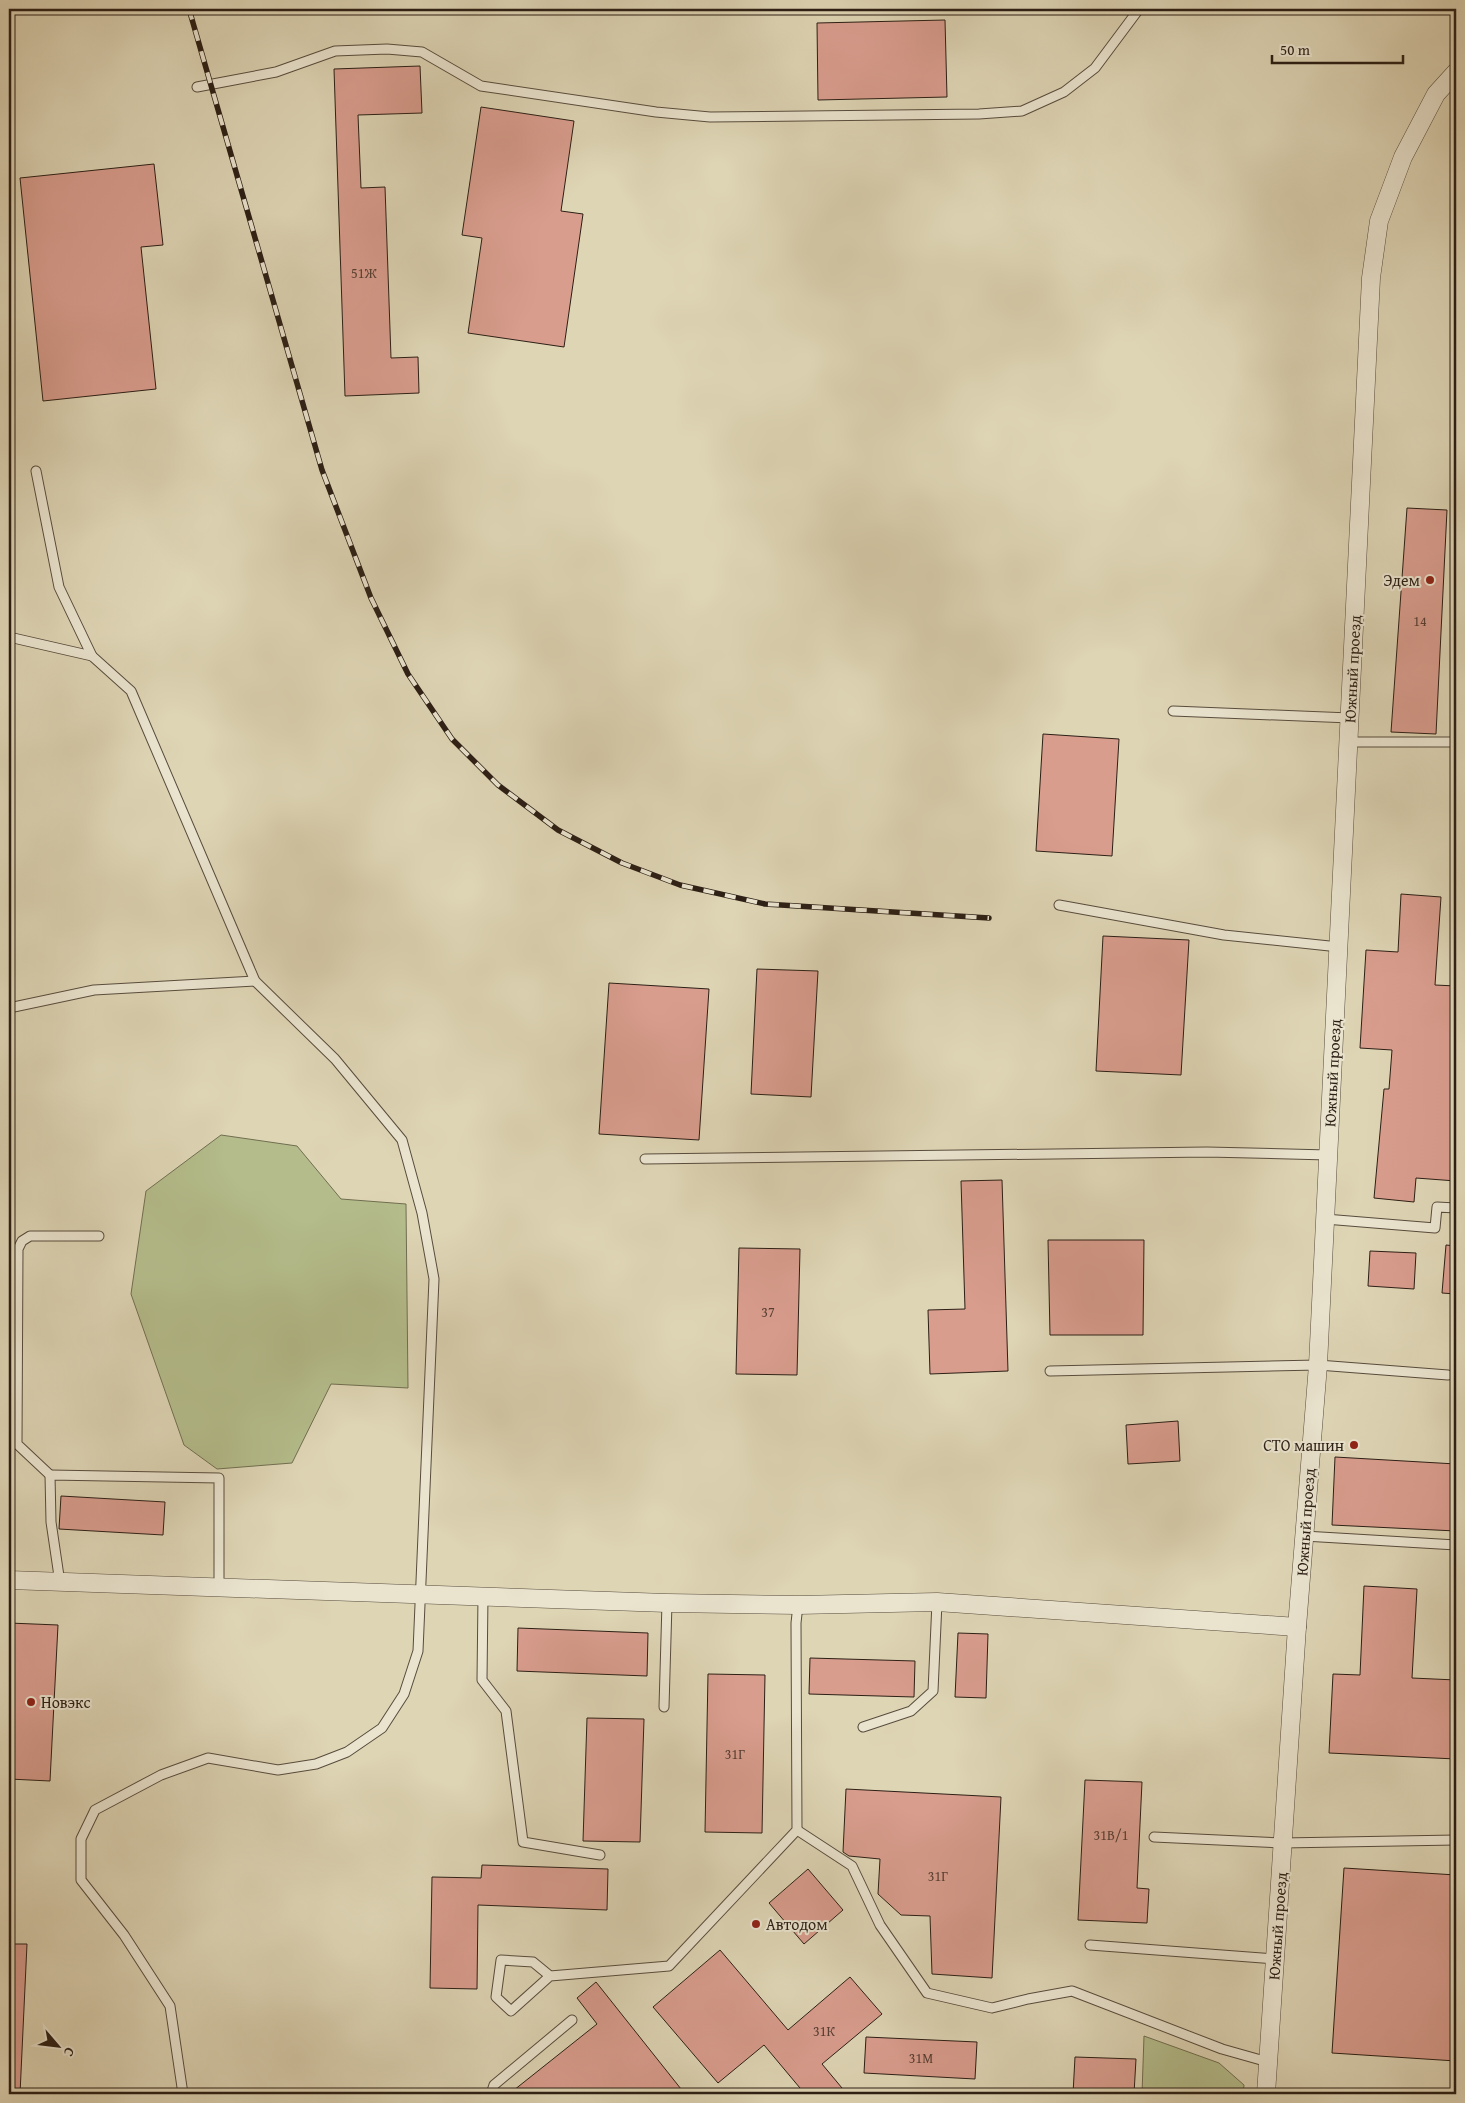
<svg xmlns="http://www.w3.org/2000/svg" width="1465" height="2103" font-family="'Gentium Book Plus',serif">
	<rect width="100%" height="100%" fill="#ded5b5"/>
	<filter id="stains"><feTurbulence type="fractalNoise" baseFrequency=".004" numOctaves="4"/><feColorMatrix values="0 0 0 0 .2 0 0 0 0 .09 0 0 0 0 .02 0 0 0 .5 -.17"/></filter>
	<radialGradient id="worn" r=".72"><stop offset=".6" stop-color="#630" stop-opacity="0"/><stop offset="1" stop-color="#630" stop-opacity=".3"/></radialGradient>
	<g fill="#b4bc8b" stroke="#706e50">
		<polygon points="221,1135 297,1146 341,1199 406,1204 408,1388 331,1384 292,1463 217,1469 184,1445 131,1294 146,1191"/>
		<polygon points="1144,2036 1219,2063 1244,2085 1243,2094 1142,2094"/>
	</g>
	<g fill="#d99d8e" stroke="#2c1f15">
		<polygon points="945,20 947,97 818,100 817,23"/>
		<polygon points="420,66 422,113 358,115 361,188 385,187 391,358 418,357 419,393 345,396 334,69"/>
		<polygon points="481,107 574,121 561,211 583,214 564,347 468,333 482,238 462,235"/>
		<polygon points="154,164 163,245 141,247 156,389 43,401 20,178"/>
		<polygon points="1407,508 1447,510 1436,734 1391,732"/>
		<polygon points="1043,734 1119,739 1112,856 1036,851"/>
		<polygon points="1401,894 1441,897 1435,985 1456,986 1456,1181 1416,1178 1414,1202 1374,1198 1384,1089 1389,1089 1392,1050 1360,1048 1366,950 1398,952"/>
		<polygon points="1103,936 1189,940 1181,1075 1096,1071"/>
		<polygon points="757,969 818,971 811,1097 751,1094"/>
		<polygon points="609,983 709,989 699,1140 599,1134"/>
		<polygon points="1002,1180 1008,1371 930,1374 928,1310 965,1309 961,1181"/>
		<polygon points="1048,1240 1144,1240 1143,1335 1050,1335"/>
		<polygon points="1446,1245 1456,1246 1456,1294 1442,1293"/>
		<polygon points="739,1248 800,1249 797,1375 736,1374"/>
		<polygon points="1370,1251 1416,1253 1414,1289 1368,1286"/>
		<polygon points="1178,1421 1180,1461 1128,1464 1126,1425"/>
		<polygon points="1335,1457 1456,1464 1456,1531 1332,1525"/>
		<polygon points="61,1496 165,1502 163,1535 59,1529"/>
		<polygon points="1364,1586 1417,1589 1412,1678 1456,1680 1456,1759 1329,1753 1333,1674 1360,1675"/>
		<polygon points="9,1623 58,1625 50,1781 9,1779"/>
		<polygon points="518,1628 648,1633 647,1676 517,1671"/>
		<polygon points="958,1633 988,1634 986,1698 955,1697"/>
		<polygon points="810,1658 915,1661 914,1697 809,1694"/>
		<polygon points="708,1674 765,1675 762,1833 705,1832"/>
		<polygon points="587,1718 644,1719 640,1842 583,1841"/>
		<polygon points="1085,1780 1142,1782 1137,1888 1149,1889 1147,1923 1078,1920"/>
		<polygon points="846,1789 1001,1797 992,1978 932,1974 930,1916 901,1915 878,1894 880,1859 849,1856 843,1852"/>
		<polygon points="482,1865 608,1869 607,1910 478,1905 477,1989 430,1988 432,1877 481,1878"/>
		<polygon points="1344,1868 1456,1875 1456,2061 1332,2053"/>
		<polygon points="808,1869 843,1910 804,1944 769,1903"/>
		<polygon points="9,1944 27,1944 20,2094 9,2094"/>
		<polygon points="720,1950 788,2030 850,1977 882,2014 822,2064 847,2094 805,2094 764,2045 718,2083 653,2007"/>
		<polygon points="596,1982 685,2094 509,2094 597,2024 577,1998"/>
		<polygon points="866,2037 977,2042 975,2079 864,2073"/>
		<polygon points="1075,2057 1136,2059 1134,2094 1073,2094"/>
	</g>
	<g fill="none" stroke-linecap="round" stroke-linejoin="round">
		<defs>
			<g id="service">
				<polyline points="197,87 276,72 335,51 387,49 422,52 481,86 656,112 710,117 979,114 1022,111 1064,92 1095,68 1139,9"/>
				<polyline points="36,471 59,587 92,656 131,691 255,981 335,1059 402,1140 422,1213 434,1279 418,1651 404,1694 382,1728 347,1752 316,1764 278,1770 208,1758 161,1775 95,1810 81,1839 81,1880 124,1935 170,2006 183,2094"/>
				<polyline points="9,637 92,656"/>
				<polyline points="1173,711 1350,718"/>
				<polyline points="1349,742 1456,742"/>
				<polyline points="1059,905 1224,935 1339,947"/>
				<polyline points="9,1008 94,990 255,981"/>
				<polyline points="645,1159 1207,1152 1328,1155"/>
				<polyline points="1325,1219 1435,1228 1437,1207 1456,1208"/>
				<polyline points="1050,1371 1318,1365 1448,1375"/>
				<polyline points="50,1475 17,1444 18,1249 22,1241 30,1236 99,1236"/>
				<polyline points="1304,1536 1456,1545"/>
				<polyline points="60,1583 51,1522 50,1475 219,1478 219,1589"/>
				<polyline points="483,1596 482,1680 506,1711 523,1842 600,1855"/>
				<polyline points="664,1707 667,1603"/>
				<polyline points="863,1727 911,1711 933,1691 937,1602"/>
				<polyline points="797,1830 852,1866 880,1925 927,1993 992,2008 1028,1999 1072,1991 1222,2049 1268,2062"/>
				<polyline points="1154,1837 1282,1843 1456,1840"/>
				<polyline points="1090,1945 1275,1959"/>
				<polyline points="550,1976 533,1962 501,1960 496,1997 511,2011 550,1976 669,1966 797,1830 796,1623 798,1605"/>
				<polyline points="491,2094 494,2085 572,2020"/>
			</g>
			<g id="minor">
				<polyline points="9,1580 667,1603 798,1605 937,1602 1297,1627"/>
				<polyline points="1266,2094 1297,1627 1318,1365 1371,278 1379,221 1403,157 1436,94 1456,72"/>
			</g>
		</defs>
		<use href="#service" stroke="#584c3d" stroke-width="11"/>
		<use href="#minor" stroke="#584c3d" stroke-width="19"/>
		<use href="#service" stroke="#eae4cf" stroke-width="9"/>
		<use href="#minor" stroke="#eae4cf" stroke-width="18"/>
		<defs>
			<polyline id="rail" points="189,9 322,470 371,598 408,674 452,739 498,785 558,830 622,863 680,885 765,904 989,918"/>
		</defs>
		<use href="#rail" stroke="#2c1f15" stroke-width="5.5"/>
		<use href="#rail" stroke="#eae4cf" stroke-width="4" stroke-dasharray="11" stroke-linecap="butt"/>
	</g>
	<g fill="#8f2418" stroke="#eae4cf" stroke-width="2">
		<circle cx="1430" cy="580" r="5"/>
		<circle cx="1354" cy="1445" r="5"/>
		<circle cx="31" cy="1702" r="5"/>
		<circle cx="756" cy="1924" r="5"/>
	</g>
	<g text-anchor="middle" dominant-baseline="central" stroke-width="4" stroke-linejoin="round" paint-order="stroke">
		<g font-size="14" fill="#573e33">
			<text x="364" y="273">51Ж</text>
			<text x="1420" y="621">14</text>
			<text x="768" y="1312">37</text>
			<text x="735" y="1754">31Г</text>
			<text x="1111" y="1835">31В/1</text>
			<text x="938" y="1876">31Г</text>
			<text x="824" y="2031">31К</text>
			<text x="921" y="2058">31М</text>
		</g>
		<g font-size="16" fill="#2c1f15" stroke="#eae4cf" text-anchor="end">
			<text x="1420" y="580">Эдем</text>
			<text x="1344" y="1445">СТО машин</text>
			<text x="41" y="1702" text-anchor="start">Новэкс</text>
			<text x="766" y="1924" text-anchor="start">Автодом</text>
		</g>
		<g font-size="16" fill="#2c1f15" stroke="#eae4cf">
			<text transform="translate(1352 669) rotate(-87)">Южный проезд</text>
			<text transform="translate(1332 1073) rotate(-87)">Южный проезд</text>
			<text transform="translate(1305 1522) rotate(-86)">Южный проезд</text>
			<text transform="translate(1277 1926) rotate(-86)">Южный проезд</text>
		</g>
	</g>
	<rect width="1465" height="2103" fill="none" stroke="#ded5b5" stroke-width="30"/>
	<rect x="10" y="10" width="1445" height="2083" fill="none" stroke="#2c1f15" stroke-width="2.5"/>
	<rect x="15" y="15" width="1435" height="2073" fill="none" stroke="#2c1f15"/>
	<g transform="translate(58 2046) rotate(118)" stroke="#eae4cf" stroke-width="4" paint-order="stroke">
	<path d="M0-4L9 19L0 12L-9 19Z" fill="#2c1f15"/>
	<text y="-8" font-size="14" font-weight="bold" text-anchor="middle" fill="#2c1f15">С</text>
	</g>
	<path d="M1272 55v8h131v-8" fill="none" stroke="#2c1f15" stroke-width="2.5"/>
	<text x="1280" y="55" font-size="15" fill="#2c1f15" stroke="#eae4cf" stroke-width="4" paint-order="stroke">50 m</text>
	<rect width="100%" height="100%" filter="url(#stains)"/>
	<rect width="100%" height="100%" fill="url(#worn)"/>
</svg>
